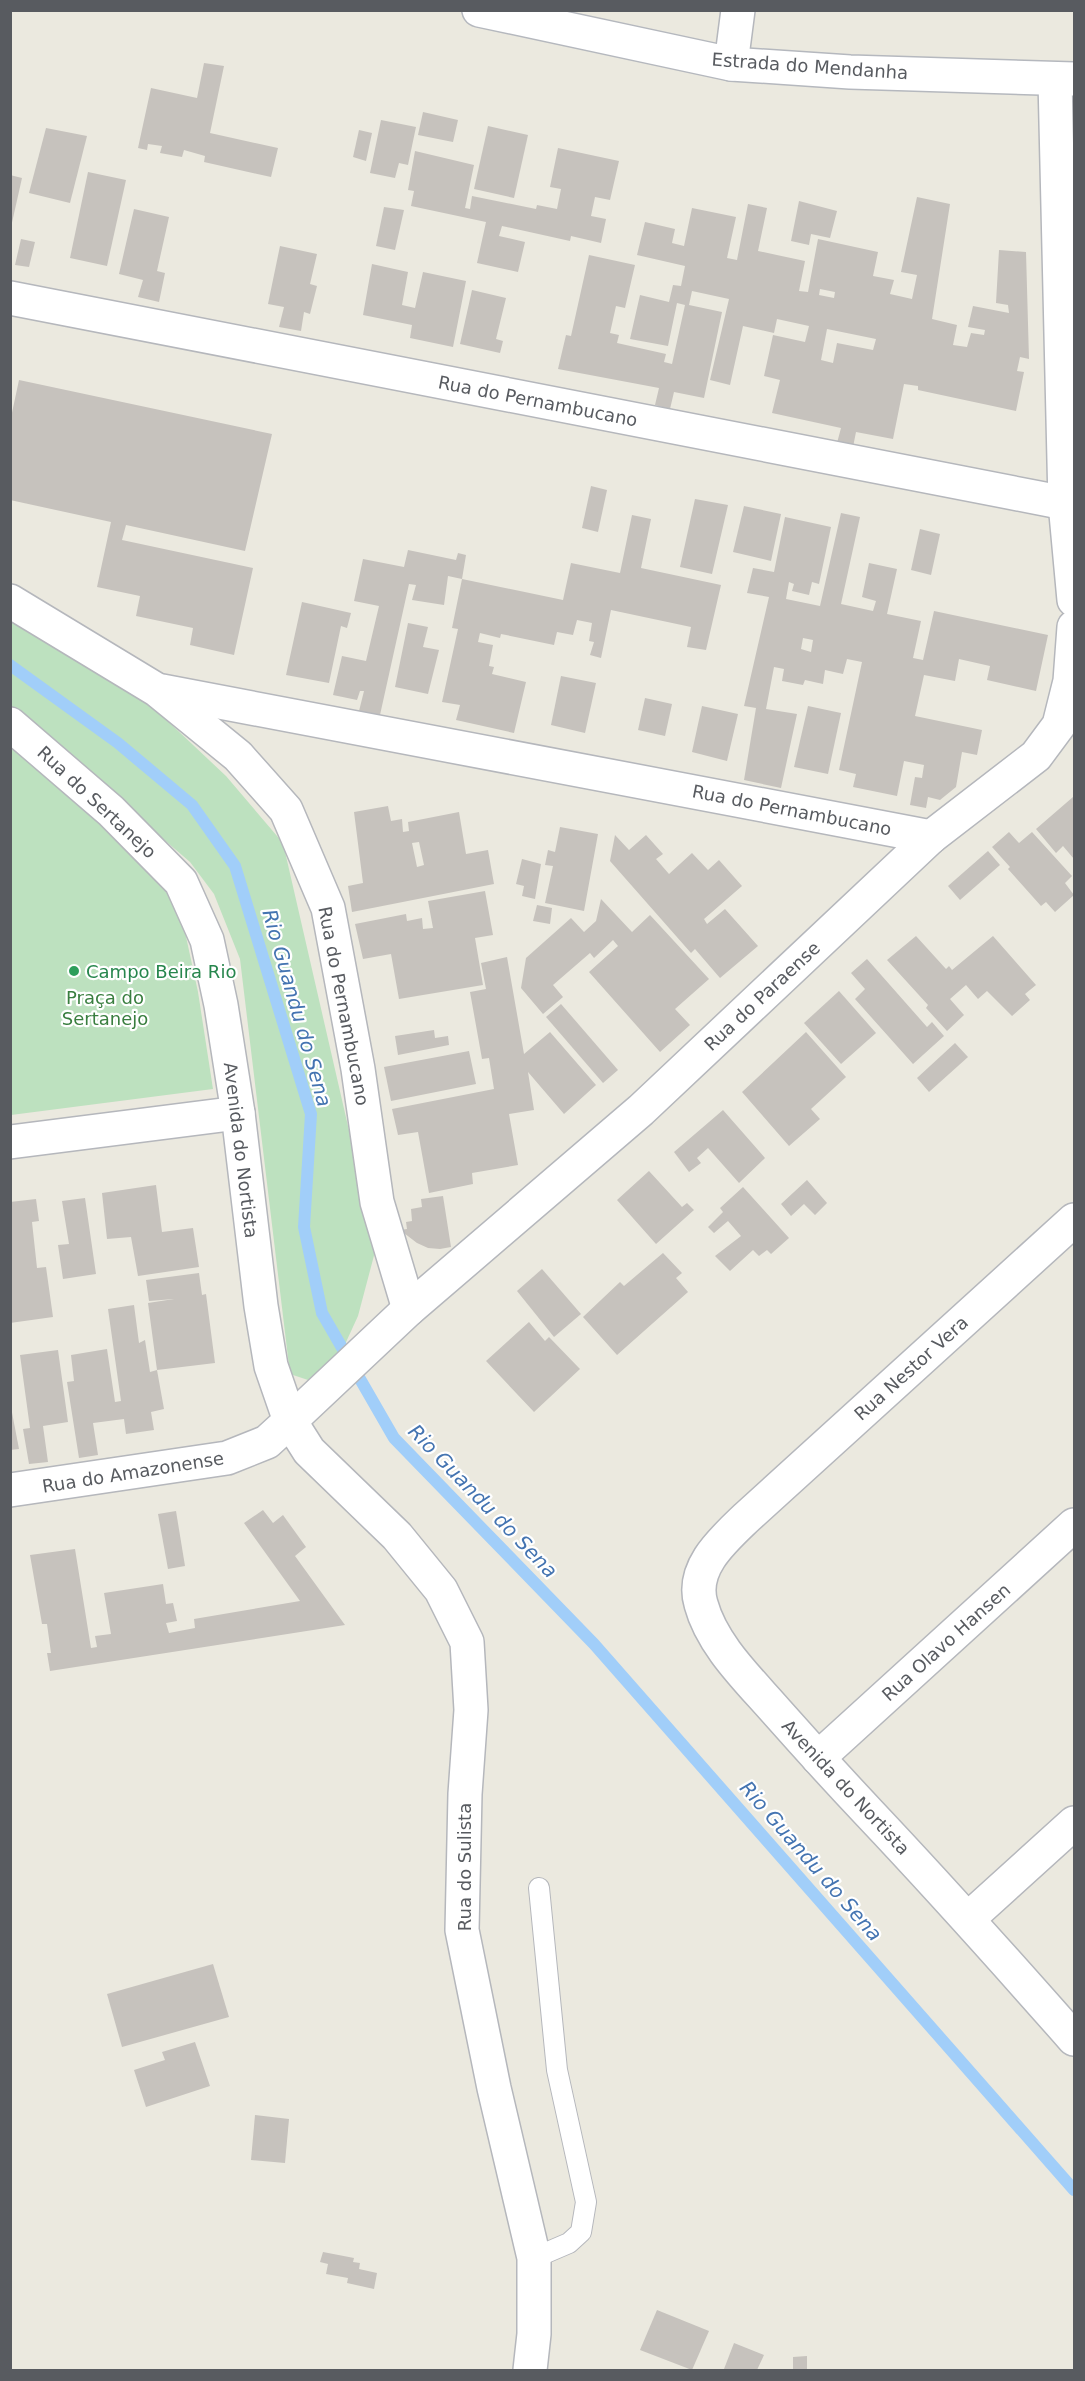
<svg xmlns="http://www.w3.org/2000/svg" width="1085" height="2381" font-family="'DejaVu Sans',sans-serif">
	<rect width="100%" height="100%" fill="#ebe9df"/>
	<g fill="#bde1bf">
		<polygon points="11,620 27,632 141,696 226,776 283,843 376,1248 358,1316 341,1353 311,1381 290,1374 240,959 214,894 190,862 11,708"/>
		<polygon points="10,741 162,880 185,932 198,992 213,1089 11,1115"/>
	</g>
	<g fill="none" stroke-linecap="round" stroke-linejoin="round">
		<polyline stroke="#a1cef9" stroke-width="12" points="10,665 118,743 192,805 235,866 311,1114 304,1227 322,1313 394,1438 594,1644 1074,2190"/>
	</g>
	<g fill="#c6c2bd" fill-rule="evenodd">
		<polygon points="204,63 224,66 210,133 278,148 271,177 204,162 205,156 184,150 182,157 160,153 162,146 148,144 147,150 138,148 151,88 197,98"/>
		<polygon points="423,112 458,120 453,142 418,135"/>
		<polygon points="381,120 416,127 408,165 399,163 395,178 370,173"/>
		<polygon points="488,126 528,135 514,198 474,189"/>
		<polygon points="46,128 87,136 70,203 29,193"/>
		<polygon points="359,130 372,133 366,161 353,157"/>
		<polygon points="558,148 619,161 610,200 595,197 591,216 606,219 601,243 571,236 570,241 502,226 499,236 525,242 518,272 477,263 486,222 411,206 414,191 408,190 415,151 474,165 465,208 470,209 472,196 536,209 537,205 557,209 561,189 550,187"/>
		<polygon points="88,172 126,180 107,266 70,258"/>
		<polygon points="10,175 22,178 11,227 10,227"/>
		<path d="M917,197L950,204L932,319L957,325L953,345L967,347L971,333L984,335L985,330L968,327L973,306L1009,313L1008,305L996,303L999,250L1026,252L1029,359L1020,357L1017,371L1024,372L1016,411L918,390V386L904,384L893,439L856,432L853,447L837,443L841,428L772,413L780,380L764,376L773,335L805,342L809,326L777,319L774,333L743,326L730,385L710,380L729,299L692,291L689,305L722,312L704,398L674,392L670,409L655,405L659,388L558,369L566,335L571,336L589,255L635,265L625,308L616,306L610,333L619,335L617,343L666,354L664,362L672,364L685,305L677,303L668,346L630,339L640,295L669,302L673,285L681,286L685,266L637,255L645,222L675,229L672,243L684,246L692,208L736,217L727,258L737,260L748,204L767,208L758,251L805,261L799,291L808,292L818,239L878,252L873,276L894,280L890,294L912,299L917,275L901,272ZM820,289L835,292L834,298L819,295ZM827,329L876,339L873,350L837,343L833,363L821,360Z"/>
		<polygon points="799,201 837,211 830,238 811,234 809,245 791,241"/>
		<polygon points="384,207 404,210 395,250 376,246"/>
		<polygon points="134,209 169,217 157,271 165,273 159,302 138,297 143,280 119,274"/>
		<polygon points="21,239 35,242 29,267 15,265"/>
		<polygon points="280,246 317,254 310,284 317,286 310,314 304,312 301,331 279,327 284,307 268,304"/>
		<polygon points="372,264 408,272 402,305 415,308 423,272 466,281 453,347 410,338 412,325 363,315"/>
		<polygon points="472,290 506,298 496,339 503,341 500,353 460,344"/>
		<polygon points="19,380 272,434 245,551 126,525 122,540 253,568 234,655 190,645 193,628 136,616 140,596 97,587 111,522 10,500 10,422"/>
		<polygon points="591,486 607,490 598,532 582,528"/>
		<polygon points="695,499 728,505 712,574 680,567"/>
		<polygon points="744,506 781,514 771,561 733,552"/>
		<path d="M841,513L860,517L841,604L873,611L876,601L862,597L869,563L897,569L887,614L921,621L913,658L923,660L934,611L1048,635L1036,691L987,680L990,666L959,659L955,681L924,675L915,716L982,730L977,755L962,752L956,787L940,800L928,797L926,808L910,805L915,777L922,778L924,765L904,761L897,796L853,787L856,774L839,770L862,662L847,659L843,674L825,670L823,684L805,680L803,685L782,681L784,669L774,667L766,709L797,714L781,788L744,780L756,708L744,706L769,597L747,593L753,568L774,572L785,517L831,527L819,584L812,582L809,595L792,591L794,584L789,582L786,599L820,606ZM803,638L813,640L811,652L801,649Z"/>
		<polygon points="632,515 651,519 641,568 721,585 706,650 687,647 691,627 611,610 601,658 590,655 594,642 589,641 592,623 577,620 573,635 557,632 554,645 501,634 500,638 480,633 478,642 493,645 489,666 494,667 492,674 526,682 514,733 456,720 460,705 442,702 458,629 452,628 462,579 563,600 571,563 620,573"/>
		<polygon points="920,529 940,534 931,575 911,570"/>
		<polygon points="408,550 456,560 458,553 466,555 462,579 448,576 444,605 412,600 416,585 409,584 378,724 357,719 364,691 360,691 357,700 333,695 342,656 366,661 379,606 354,601 363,559 404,567"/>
		<polygon points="302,602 351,613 347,628 341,626 329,683 286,675"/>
		<polygon points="408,623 428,627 423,647 439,650 428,694 395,687"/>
		<polygon points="561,676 596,683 585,733 551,725"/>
		<polygon points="645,698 672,704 665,736 638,730"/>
		<polygon points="702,706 738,714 727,761 692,752"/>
		<polygon points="808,706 841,713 828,774 794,767"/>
		<polygon points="1073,797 1074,798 1074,859 1063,846 1056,853 1036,829"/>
		<path d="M388,806L391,821L402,819L403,832L409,831L408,822L459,812L466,854L488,850L494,884L352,912L348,886L363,883L354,812ZM419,842L424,865L417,867L412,843Z"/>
		<polygon points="560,827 598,834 584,911 545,903 553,866 545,865 548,850 555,852"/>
		<polygon points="1009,832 1019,843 1032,832 1072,876 1065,883 1074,895 1055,912 1046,902 1041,906 1008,869 1010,867 992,847"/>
		<polygon points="615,835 629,850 646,835 663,854 656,859 669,874 692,853 708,870 719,860 742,886 704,919 707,924 725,909 758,946 720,978 695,949 691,953 610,861"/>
		<polygon points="988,851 1000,865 960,900 948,886"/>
		<polygon points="522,859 541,864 535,899 522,896 524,886 516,884"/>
		<polygon points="485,891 493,935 475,938 483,985 399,999 391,954 363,959 355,924 406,914 407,921 422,918 423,929 433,928 428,901"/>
		<polygon points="601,899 632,932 650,915 709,979 675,1009 690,1025 660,1052 589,972 618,946 613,940 594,958 590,953 553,985 563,997 543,1014 521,988 526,958 571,918 584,932 596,921"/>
		<polygon points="537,905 552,908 550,924 533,921"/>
		<polygon points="916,936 946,969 949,966 952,970 993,936 1036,985 1025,994 1030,1000 1012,1016 987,991 978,999 966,985 950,999 964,1015 947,1031 926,1008 928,1005 887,960"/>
		<polygon points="507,957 524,1054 550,1032 596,1085 564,1114 528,1072 534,1110 509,1114 518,1165 472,1173 473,1184 429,1193 418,1132 398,1135 392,1109 494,1089 489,1058 482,1059 470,992 486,989 481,963"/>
		<polygon points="867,959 927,1027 932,1022 944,1036 913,1064 855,999 865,989 851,973"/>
		<polygon points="839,991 876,1033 841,1064 804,1023"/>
		<polygon points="561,1004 618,1070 603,1083 546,1017"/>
		<polygon points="434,1030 435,1038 448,1036 449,1045 398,1055 395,1036"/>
		<polygon points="806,1032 846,1077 811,1109 820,1119 789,1146 742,1092"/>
		<polygon points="955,1043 968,1057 929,1092 917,1078"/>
		<polygon points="469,1051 476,1084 391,1101 384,1067"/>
		<polygon points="723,1110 765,1158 739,1183 708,1148 697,1158 701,1163 689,1172 674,1152"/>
		<polygon points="649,1171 682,1207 687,1203 694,1210 656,1244 617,1200"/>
		<polygon points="807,1180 827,1203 815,1215 804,1204 791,1216 781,1204"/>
		<polygon points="156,1185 162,1232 193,1228 199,1267 138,1276 131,1237 107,1239 102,1193"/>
		<polygon points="743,1187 789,1238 771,1254 767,1250 759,1256 753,1250 730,1271 715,1256 741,1236 728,1221 714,1233 708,1227 723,1212 720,1208"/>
		<polygon points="443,1196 451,1247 440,1249 428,1248 417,1243 400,1230 407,1229 406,1222 412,1221 411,1209 422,1207 421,1199"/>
		<polygon points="85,1198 96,1274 63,1279 58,1245 69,1244 62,1201"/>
		<polygon points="36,1199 39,1221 32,1222 37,1268 46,1267 53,1317 10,1323 10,1202"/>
		<polygon points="663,1253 682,1273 676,1278 688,1292 617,1355 583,1317 620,1282 624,1286"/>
		<polygon points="542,1269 581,1314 554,1337 517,1291"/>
		<polygon points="199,1273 202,1295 206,1294 215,1363 157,1370 164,1409 151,1412 154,1430 126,1434 124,1419 93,1423 98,1455 79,1458 67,1382 74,1381 71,1355 107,1349 115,1402 121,1401 108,1309 134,1305 139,1343 145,1340 150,1372 157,1370 148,1303 174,1299 149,1301 146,1280"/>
		<polygon points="529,1322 545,1341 549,1337 580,1369 534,1412 486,1361"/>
		<polygon points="58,1350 68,1422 43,1426 48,1462 29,1464 23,1429 30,1428 20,1355"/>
		<polygon points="10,1402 19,1449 10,1450"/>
		<polygon points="263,1510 273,1523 283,1515 306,1547 295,1556 345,1625 50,1671 47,1653 51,1653 47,1624 42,1624 30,1555 75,1549 91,1648 97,1647 95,1636 111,1634 104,1593 163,1584 166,1604 173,1603 177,1621 166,1623 169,1633 195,1628 194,1619 300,1601 244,1523"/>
		<polygon points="176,1511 185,1566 168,1569 158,1514"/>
		<polygon points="213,1964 229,2017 122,2047 107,1994"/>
		<polygon points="195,2042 210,2086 146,2107 134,2070 165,2060 162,2052"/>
		<polygon points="255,2115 289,2119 285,2163 251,2160"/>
		<polygon points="323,2252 354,2258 353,2262 360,2263 359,2269 377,2273 374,2289 347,2283 348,2278 326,2274 328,2264 320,2262"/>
		<polygon points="657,2310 709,2331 692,2370 640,2350"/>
		<polygon points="734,2343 764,2355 757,2370 724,2369"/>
		<polygon points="807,2356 807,2370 793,2370 793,2357"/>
	</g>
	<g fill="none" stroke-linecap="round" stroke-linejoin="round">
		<defs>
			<polyline id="service" points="534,2258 569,2243 581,2232 586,2202 557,2070 539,1888"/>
			<g id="minor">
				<polyline points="731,64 738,10"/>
				<polyline points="10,298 1065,503"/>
				<polyline points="10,601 157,690 238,756 286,810 328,908 358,1069 377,1202 409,1309"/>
				<polyline points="162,691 931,837"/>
				<polyline points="10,724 111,811 181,882 207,940 221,1005 238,1113 261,1306 271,1366 290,1421 267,1442 227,1458 10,1490"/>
				<polyline points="10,1142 238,1113"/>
				<path d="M1074,1220L747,1517C724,1539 690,1568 701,1604C712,1645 748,1679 776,1711C807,1746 838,1780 870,1814C940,1888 1007,1963 1074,2039"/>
				<polyline points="818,1758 1074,1525"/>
				<polyline points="968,1919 1074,1823"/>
			</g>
			<g id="tertiary">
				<polyline points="1055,80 1065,503 1074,600"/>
				<polyline points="530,2370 534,2334 534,2258 494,2088 462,1930 465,1794 471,1710 467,1642 441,1590 397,1536 309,1451 290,1421 409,1309 641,1110 931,837 1036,756 1059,725 1070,681 1074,627"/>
			</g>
			<polyline id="secondary" points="479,10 731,64 850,72 1074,79"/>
		</defs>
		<use href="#service" stroke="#b5b7bc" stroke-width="22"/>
		<use href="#minor" stroke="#b5b7bc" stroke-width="36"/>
		<use href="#tertiary" stroke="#b5b7bc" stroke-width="36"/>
		<use href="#secondary" stroke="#b5b8be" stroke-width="36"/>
		<use href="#service" stroke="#fff" stroke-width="20"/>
		<use href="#minor" stroke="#fff" stroke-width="33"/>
		<use href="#tertiary" stroke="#fff" stroke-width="33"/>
		<use href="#secondary" stroke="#fff" stroke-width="33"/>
	</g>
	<circle fill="#2e9e5b" stroke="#fff" stroke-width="2" cx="74" cy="971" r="6"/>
	<g text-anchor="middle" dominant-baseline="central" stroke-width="4.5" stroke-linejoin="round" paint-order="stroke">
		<g font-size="18" fill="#585b60" stroke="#fff">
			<text transform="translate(810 66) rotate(4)">Estrada do Mendanha</text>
			<text transform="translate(538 401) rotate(11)">Rua do Pernambucano</text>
			<text transform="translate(97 802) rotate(43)">Rua do Sertanejo</text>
			<text transform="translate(792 810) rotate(11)">Rua do Pernambucano</text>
			<text transform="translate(762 996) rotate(-43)">Rua do Paraense</text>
			<text transform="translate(344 1006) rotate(79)">Rua do Pernambucano</text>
			<text transform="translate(241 1150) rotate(83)">Avenida do Nortista</text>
			<text transform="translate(911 1368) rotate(-42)">Rua Nestor Vera</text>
			<text transform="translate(133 1472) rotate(-9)">Rua do Amazonense</text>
			<text transform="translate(946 1642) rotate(-42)">Rua Olavo Hansen</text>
			<text transform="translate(846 1787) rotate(47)">Avenida do Nortista</text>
			<text transform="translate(464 1867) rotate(-90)">Rua do Sulista</text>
		</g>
		<g font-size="18" fill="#27864d" stroke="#fff" text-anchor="start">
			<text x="86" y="971">Campo Beira Rio</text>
		</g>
		<g font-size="18" fill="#397e3f" stroke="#fff">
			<text x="105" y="997">Praça do<tspan x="105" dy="21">Sertanejo</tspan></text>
		</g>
		<g font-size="20" font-style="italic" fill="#4474b1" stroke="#fff">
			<text transform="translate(297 1008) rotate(74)">Rio Guandu do Sena</text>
			<text transform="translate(483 1501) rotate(46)">Rio Guandu do Sena</text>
			<text transform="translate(811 1861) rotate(49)">Rio Guandu do Sena</text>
		</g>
	</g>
	<rect width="1085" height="2381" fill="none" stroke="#585b60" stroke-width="24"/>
</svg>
